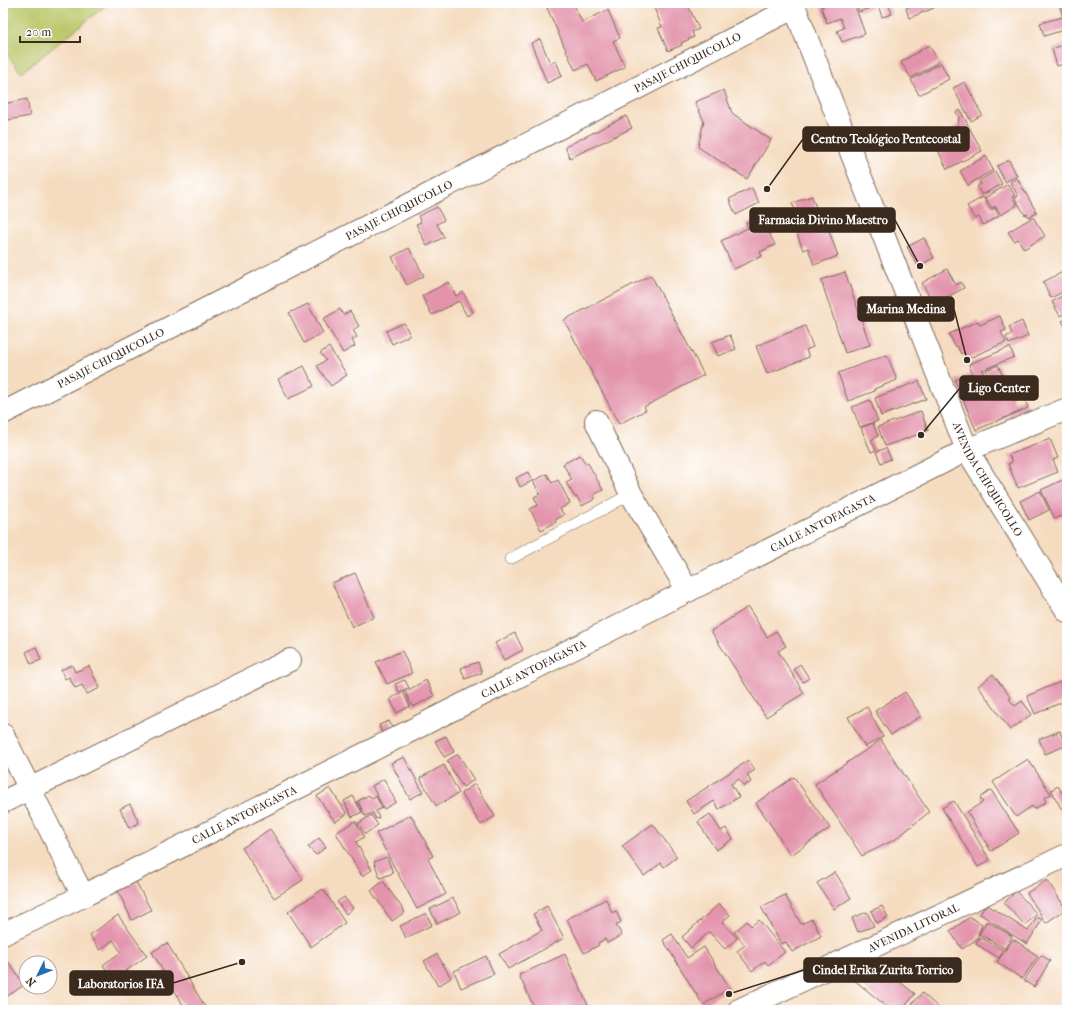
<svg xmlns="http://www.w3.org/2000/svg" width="1070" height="1013" font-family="'IM FELL French Canon',serif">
	<rect width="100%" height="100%" fill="#fff"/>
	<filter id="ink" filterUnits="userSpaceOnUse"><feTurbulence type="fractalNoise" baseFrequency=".025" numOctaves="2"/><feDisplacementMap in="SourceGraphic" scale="8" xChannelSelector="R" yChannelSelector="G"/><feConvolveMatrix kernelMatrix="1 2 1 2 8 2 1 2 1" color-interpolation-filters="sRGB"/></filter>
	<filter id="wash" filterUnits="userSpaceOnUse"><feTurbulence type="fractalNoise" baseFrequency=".012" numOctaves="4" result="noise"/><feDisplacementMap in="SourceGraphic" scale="16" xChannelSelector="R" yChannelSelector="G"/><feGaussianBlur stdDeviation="0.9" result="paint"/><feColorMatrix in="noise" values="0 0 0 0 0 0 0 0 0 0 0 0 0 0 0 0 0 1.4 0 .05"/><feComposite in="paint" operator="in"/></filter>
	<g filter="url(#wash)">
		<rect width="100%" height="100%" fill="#f5dcc0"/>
		<polygon fill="#b9c668" stroke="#7a7843" points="3,3 109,3 21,73 3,49"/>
		<g id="blocks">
			<g fill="#e394ac">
				<polygon points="558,3 573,3 582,22 608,10 620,38 613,41 625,67 596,81 588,64 575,70 547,8"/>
				<polygon points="652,3 687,3 699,29 692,32 694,37 681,43 682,45 668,51 658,28 662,27"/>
				<polygon points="823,3 854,3 865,34 842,42 837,31 844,28 840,18 827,23 821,7 824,6"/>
				<polygon points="856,3 888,3 892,14 882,17 878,5 859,12"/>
				<polygon points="913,3 932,3 934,8 909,18 906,8 913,5"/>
				<polygon points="1059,3 1067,3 1067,29 1044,36 1040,23 1063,17"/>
				<polygon points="540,39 550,63 556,61 562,76 547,83 531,43"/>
				<polygon points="929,45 939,62 911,78 901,62"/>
				<polygon points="1063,45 1066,52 1067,52 1067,63 1057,66 1052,49"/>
				<polygon points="941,63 949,79 919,95 911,80"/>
				<polygon points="965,82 982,115 971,121 953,88"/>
				<polygon points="724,90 732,113 771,140 747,179 698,147 704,121 695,102"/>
				<polygon points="27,99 30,116 3,121 3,104"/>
				<polygon points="960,110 982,151 947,169 937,148 952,140 949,135 955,132 953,128 958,125 959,118 956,112"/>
				<polygon points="626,116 632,128 570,158 565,147"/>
				<polygon points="986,156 993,170 968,185 960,171"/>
				<polygon points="1009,160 1017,176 1005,182 997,166"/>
				<polygon points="995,171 1002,184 982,195 977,187 981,184 979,181"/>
				<polygon points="1017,178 1037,213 1029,217 1027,214 1025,215 1015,198 1018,196 1010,182"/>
				<polygon points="1008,184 1015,196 1012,197 1017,205 1001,215 995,206 992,208 985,198"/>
				<polygon points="752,188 759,203 736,215 729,199"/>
				<polygon points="812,196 817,211 821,209 838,256 814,265 808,248 803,250 790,215 796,213 792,203"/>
				<polygon points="983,197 991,210 995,208 999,216 983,225 979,217 975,219 967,206"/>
				<polygon points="437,207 444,220 437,224 444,237 427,246 416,224 421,222 418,216"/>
				<polygon points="761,216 775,245 760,252 762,256 734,269 721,241 748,228 746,223"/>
				<polygon points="1033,217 1045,236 1024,249 1018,239 1014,241 1008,232"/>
				<polygon points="924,238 934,258 918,266 907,247"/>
				<polygon points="409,248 424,276 407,285 392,257"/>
				<polygon points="947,269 956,285 961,282 964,288 934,304 922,283"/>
				<polygon points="845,272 870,345 845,353 821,280"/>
				<polygon points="1063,272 1067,279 1067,290 1051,298 1043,282"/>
				<polygon points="651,275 704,375 644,407 646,410 619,424 564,320"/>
				<polygon points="449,282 456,296 463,292 473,312 467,316 459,301 432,315 422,296"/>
				<polygon points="1067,293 1067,312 1060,316 1052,302"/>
				<polygon points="308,304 323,333 304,343 289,313"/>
				<polygon points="340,309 343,315 350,311 359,326 353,330 357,337 352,340 355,346 343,353 323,319"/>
				<polygon points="1000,316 1006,330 1001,332 1006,342 967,359 964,352 961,354 957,346 955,346 949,334 978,321 980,325"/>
				<polygon points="1067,319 1067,330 1062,321"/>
				<polygon points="1022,321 1028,336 1009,344 1006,337 1012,334 1009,327"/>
				<polygon points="404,323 410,335 392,344 386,331"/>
				<polygon points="805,326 813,347 806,350 809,357 767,374 756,346"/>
				<polygon points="730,335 736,349 718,356 712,342"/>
				<polygon points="329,347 347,375 331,386 317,366 326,360 320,353"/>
				<polygon points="1010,347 1014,357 982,370 986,379 989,378 986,370 998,365 1014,402 1024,398 1028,408 976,430 955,380 972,373 969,364"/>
				<polygon points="887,355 897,380 874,389 875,391 848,401 838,373"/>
				<polygon points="304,366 314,386 288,399 278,379"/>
				<polygon points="919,381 926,399 881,416 875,398"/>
				<polygon points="870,400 878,421 860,427 852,407"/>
				<polygon points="921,411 928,431 885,446 878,427"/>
				<polygon points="873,423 878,436 871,440 876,450 871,452 861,428"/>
				<polygon points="1050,439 1058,458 1053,460 1058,472 1018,488 1008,464 1012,462 1009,455"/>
				<polygon points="886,448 891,459 881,463 876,452"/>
				<polygon points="580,455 586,464 588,463 603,490 593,495 595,499 582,506 577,497 575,497 566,483 572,480 563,464"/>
				<polygon points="528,472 532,481 520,487 516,478"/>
				<polygon points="547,474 552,483 558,480 570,503 560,509 564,515 555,520 556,522 541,530 530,509 538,505 534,497 540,494 533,481"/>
				<polygon points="1067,478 1067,513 1055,519 1041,490"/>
				<polygon points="1040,491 1049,510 1029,520 1020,501"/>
				<polygon points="355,573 374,617 352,627 332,583"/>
				<polygon points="748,607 767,637 776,631 786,646 778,651 804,693 766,717 711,631"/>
				<polygon points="515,633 523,650 504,660 495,643"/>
				<polygon points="36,647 41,660 31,664 26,652"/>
				<polygon points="402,651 412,673 387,684 376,662"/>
				<polygon points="478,662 482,673 465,679 461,668"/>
				<polygon points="800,664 809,678 803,682 794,669"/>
				<polygon points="72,665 75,672 89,666 100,688 87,694 82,685 75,688 69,677 65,679 61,670"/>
				<polygon points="993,674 1011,698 1009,699 1015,706 1022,701 1032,714 1010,730 978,686"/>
				<polygon points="405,680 409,688 399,692 395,684"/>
				<polygon points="426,680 434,696 413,707 405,692"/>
				<polygon points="1060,682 1067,700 1035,714 1027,696"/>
				<polygon points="403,692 410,706 397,713 390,699"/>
				<polygon points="905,692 921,716 891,735 875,711"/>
				<polygon points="867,707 883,737 865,747 848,717"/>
				<polygon points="389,721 393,729 382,733 379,725"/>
				<polygon points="1060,731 1065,746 1045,754 1039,739"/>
				<polygon points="446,736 454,752 444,757 435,741"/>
				<polygon points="881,740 929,812 896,839 862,856 815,784"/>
				<polygon points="458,754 474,780 463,787 447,761"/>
				<polygon points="404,757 423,792 410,799 391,763"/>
				<polygon points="1028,759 1051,794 1044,798 1046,802 1034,809 1032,806 1016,817 993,782"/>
				<polygon points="749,760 755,770 747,775 751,782 744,786 739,779 731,784 739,797 719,809 714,801 694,814 686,801"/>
				<polygon points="444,765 459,793 436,806 420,778"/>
				<polygon points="794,777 830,828 791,855 756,803"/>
				<polygon points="384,779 396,802 384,809 372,786"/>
				<polygon points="475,784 495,816 481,825 461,793"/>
				<polygon points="1058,786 1067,802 1067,807 1062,810 1051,790"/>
				<polygon points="330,788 347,814 335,822 317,796"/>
				<polygon points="991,790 1019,833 991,851 967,812 983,802 980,798"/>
				<polygon points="369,795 372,799 376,796 382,808 376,811 379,818 376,819 373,813 365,816 358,801"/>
				<polygon points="353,796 362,812 352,817 344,801"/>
				<polygon points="954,801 990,860 978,867 942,808"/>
				<polygon points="130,804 139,823 129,828 120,809"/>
				<polygon points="1067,810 1067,819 1063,812"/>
				<polygon points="710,814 721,831 726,828 733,839 716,850 698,822"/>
				<polygon points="371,815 378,825 365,834 358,824"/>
				<polygon points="411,815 433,856 428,859 446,894 417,909 376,833"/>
				<polygon points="355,821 364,837 356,842 372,870 362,876 336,833"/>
				<polygon points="653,824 677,857 664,867 661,863 644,876 622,846"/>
				<polygon points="270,829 303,880 274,898 242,848"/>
				<polygon points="319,838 326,847 316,855 308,847"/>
				<polygon points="387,857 393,873 380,878 374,862"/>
				<polygon points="835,872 851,898 834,909 817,883"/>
				<polygon points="1047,880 1066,909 1046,923 1027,893"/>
				<polygon points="383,881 405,912 392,921 371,891"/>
				<polygon points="136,882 151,910 132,920 118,891"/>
				<polygon points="323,889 345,923 311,947 288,912"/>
				<polygon points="1016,891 1037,914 1025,925 1004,903"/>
				<polygon points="785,895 801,924 812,919 821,936 792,952 786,942 781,944 761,907"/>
				<polygon points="344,897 353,908 346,914 337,902"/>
				<polygon points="453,898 461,912 437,924 430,909"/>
				<polygon points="606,899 612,913 616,911 621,922 616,925 622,935 607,943 605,939 598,943 599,945 584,953 567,919"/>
				<polygon points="719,904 730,915 722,922 737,938 725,949 709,932 691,948 682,937"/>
				<polygon points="986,904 1028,931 1037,917 1042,920 1027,944 980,914"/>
				<polygon points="547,906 564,938 508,969 499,954 542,930 533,914"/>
				<polygon points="882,906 888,917 877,923 871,911"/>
				<polygon points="867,912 874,926 858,932 852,918"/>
				<polygon points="426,913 432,925 406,938 400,926"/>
				<polygon points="118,915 147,956 113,980 103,965 121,952 113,940 100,950 90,935"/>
				<polygon points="970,917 982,924 977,939 962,949 950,931"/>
				<polygon points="759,920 785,952 768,965 765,961 752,971 737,951 745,945 734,932 747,921 751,926"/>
				<polygon points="987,921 1012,936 1005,949 979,934"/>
				<polygon points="672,934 687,958 704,947 730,988 703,1005 663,940"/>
				<polygon points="980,937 1004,951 999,958 976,944"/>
				<polygon points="1013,939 1038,956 1022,979 997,962"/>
				<polygon points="167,943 207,1010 186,1010 152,952"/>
				<polygon points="437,954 451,978 438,986 424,961"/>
				<polygon points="565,954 590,1010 535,1010 519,975"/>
				<polygon points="1041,955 1050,961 1034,987 1024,981"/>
				<polygon points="486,956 494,974 461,988 454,971"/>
				<polygon points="870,958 915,994 902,1010 891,1010 853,979"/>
				<polygon points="8,961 24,985 3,999 3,965"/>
				<polygon points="922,993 941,1010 907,1010"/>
			</g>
		</g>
	</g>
	<g filter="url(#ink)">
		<use href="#blocks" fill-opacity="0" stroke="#7c6857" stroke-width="1"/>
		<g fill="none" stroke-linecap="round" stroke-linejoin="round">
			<defs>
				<polyline id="service" points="510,559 631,494"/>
				<g id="minor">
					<path id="s1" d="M3,413L795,7"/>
					<polyline points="596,421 631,494 688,591"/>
					<polyline points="3,735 83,896"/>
					<polyline points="3,802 290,660"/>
					<path id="s2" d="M3,934L83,896L967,450L1067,409"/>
					<path id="s3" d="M739,1010L1067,855"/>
				</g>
				<g id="secondary">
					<path id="s4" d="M793,3L967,450L1067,611"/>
				</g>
			</defs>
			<use href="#service" stroke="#7c6857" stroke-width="12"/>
			<use href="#minor" stroke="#7c6857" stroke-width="24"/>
			<use href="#secondary" stroke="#7c6857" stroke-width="24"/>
			<use href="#service" stroke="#fff" stroke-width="11"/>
			<use href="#minor" stroke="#fff" stroke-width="22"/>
			<use href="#secondary" stroke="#fff" stroke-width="22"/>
		</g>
	</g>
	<g text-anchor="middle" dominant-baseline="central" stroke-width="4" stroke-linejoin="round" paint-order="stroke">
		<g font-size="11" fill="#3b2a1e" stroke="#fff">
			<text stroke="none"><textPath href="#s1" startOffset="769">PASAJE CHIQUICOLLO</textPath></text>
			<text stroke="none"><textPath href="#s1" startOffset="445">PASAJE CHIQUICOLLO</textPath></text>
			<text stroke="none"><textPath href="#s1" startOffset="121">PASAJE CHIQUICOLLO</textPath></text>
			<text stroke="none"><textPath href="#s4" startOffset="515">AVENIDA CHIQUICOLLO</textPath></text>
			<text stroke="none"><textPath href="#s2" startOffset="917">CALLE ANTOFAGASTA</textPath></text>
			<text stroke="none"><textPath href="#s2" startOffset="593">CALLE ANTOFAGASTA</textPath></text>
			<text stroke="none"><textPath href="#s2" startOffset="269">CALLE ANTOFAGASTA</textPath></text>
			<text stroke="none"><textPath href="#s3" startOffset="193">AVENIDA LITORAL</textPath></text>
		</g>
	</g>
	<path fill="none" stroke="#3b2a1e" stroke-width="1.5" d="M767 189L803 139M920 266L895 220M967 360L954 309M921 435L960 388M729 994L804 970M242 962L173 983"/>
	<g fill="#3b2a1e" stroke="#fff" stroke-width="1.5">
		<circle cx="767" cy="189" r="4"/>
		<circle cx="920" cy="266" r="4"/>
		<circle cx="967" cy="360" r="4"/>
		<circle cx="921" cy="435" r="4"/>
		<circle cx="729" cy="994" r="4"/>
		<circle cx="242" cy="962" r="4"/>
	</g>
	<g fill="#3b2a1e" stroke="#3b2a1e" stroke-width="1.5">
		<rect x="803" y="127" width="166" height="24" rx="4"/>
		<rect x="750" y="208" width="145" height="24" rx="4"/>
		<rect x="858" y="297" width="96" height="24" rx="4"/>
		<rect x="960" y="376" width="78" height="24" rx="4"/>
		<rect x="804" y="958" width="157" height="24" rx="4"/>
		<rect x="70" y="971" width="103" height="24" rx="4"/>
	</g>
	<g font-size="12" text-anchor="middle" font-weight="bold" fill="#fff">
		<text x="886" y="143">Centro Teológico Pentecostal</text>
		<text x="823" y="224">Farmacia Divino Maestro</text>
		<text x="906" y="313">Marina Medina</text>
		<text x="999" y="392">Ligo Center</text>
		<text x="883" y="974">Cindel Erika Zurita Torrico</text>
		<text x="121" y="988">Laboratorios IFA</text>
	</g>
	<rect width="1070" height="1013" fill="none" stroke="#fff" stroke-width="16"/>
	<g transform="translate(38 975) rotate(227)"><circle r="19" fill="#ffffff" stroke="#b1aaa5"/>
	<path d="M0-3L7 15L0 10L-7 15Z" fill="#1f6fb2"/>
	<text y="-6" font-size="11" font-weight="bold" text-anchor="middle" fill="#3b2a1e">N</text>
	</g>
	<path d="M20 36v6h60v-6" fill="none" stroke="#3b2a1e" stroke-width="2"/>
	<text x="26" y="36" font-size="12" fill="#3b2a1e" stroke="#ffffff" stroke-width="3" paint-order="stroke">20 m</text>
</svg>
